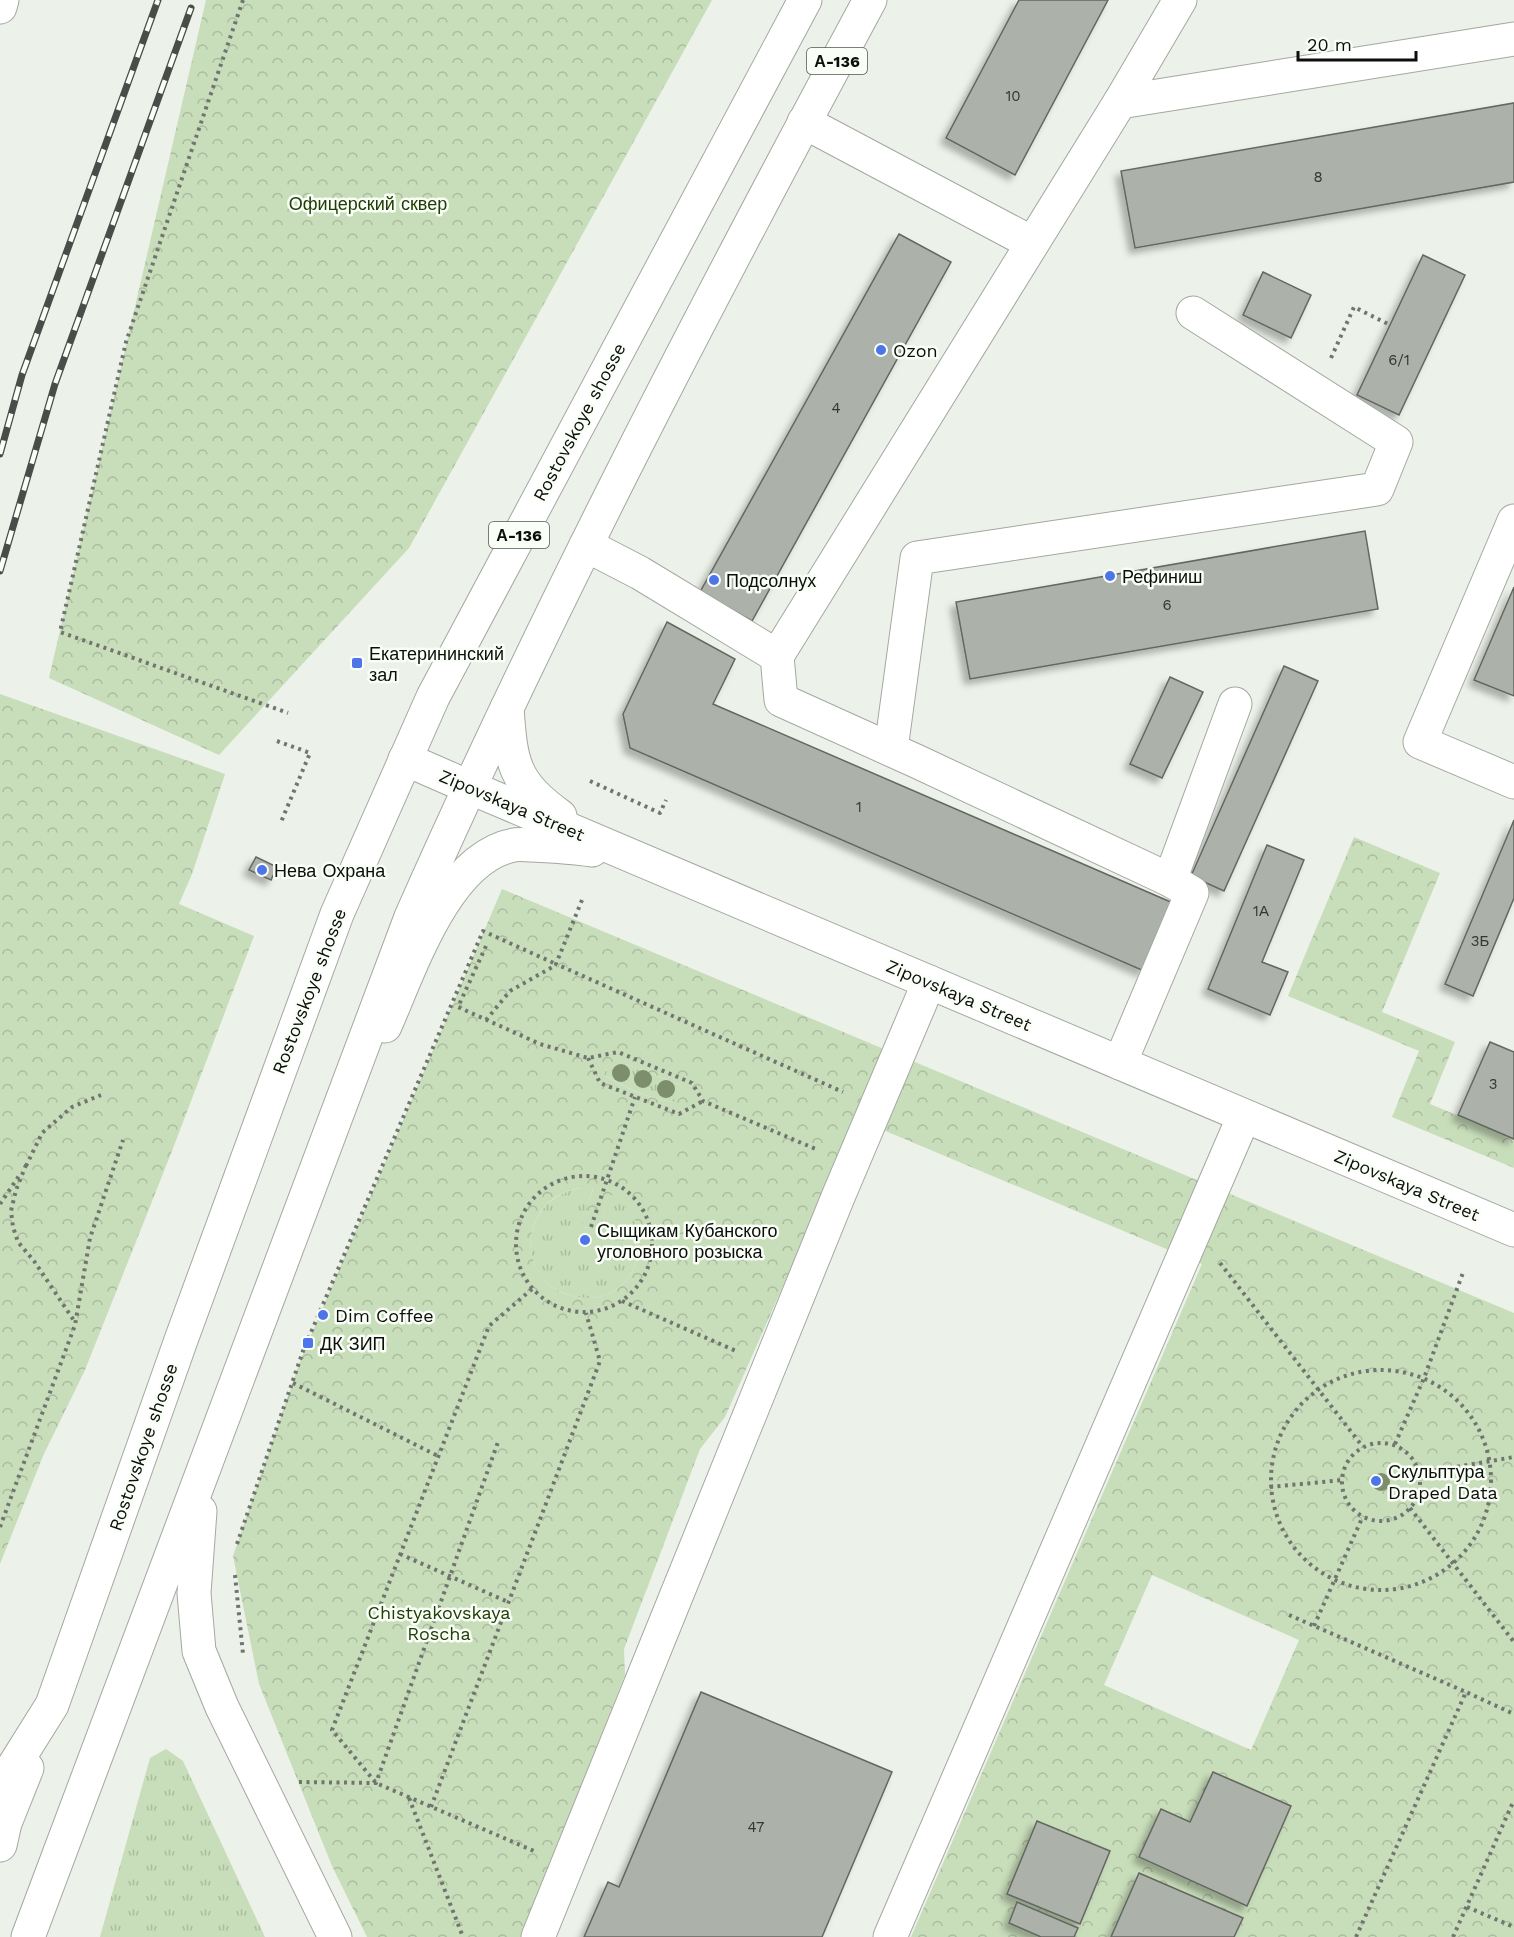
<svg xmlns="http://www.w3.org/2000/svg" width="1514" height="1937" font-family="'Work Sans',sans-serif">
	<defs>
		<pattern id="grass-tufts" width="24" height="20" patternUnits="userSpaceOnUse" patternTransform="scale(1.5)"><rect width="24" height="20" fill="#c8ddba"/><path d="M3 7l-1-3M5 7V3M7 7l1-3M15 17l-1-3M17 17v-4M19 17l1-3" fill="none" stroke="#abbc9f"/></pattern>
		<pattern id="park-crowns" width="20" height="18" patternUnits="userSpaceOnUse" patternTransform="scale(1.5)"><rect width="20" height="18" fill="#c8ddba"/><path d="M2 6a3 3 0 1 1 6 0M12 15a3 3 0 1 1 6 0" fill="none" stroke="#abbc9f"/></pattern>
		<filter id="shadow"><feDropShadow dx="-5.5" dy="5.5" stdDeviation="3" flood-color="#0004"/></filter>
	</defs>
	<rect width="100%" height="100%" fill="#ecf1e9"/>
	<g fill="url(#grass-tufts)">
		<path d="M610,1064H626L678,1084L683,1089V1094L676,1102C655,1101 621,1086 604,1075L607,1066Z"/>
		<path d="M581,1188H593L582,1228L591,1227L598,1232L609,1193C665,1222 639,1308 578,1297C513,1287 516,1198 581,1188Z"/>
		<polygon points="166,1749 183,1761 265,1937 100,1937 150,1758"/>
	</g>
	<g fill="url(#park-crowns)" fill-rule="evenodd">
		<polygon points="206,0 712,0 409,548 219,755 49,678"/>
		<polygon points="0,694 225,774 192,874 179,904 254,936 172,1151 85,1370 43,1456 0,1564"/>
		<polygon points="1354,837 1440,873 1382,1012 1455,1042 1430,1104 1514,1139 1514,1168 1392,1117 1419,1051 1288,996"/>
		<path d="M502,889L1514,1313V1937H1234L1242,1917L1139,1873L1111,1937H1074L1077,1927L1018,1902L1009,1923L1041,1937H911L1202,1264L857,1119L725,1417L700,1449L624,1649L625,1675L521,1937H367L332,1866L259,1684L233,1556L300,1361ZM610,1064H626L678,1084L683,1089V1094L676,1102C655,1101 622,1087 604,1075L607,1066ZM581,1188L593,1189L581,1228L591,1227L598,1233L609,1194C665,1222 639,1308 578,1297C513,1287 516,1197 581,1188ZM1152,1575L1299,1640L1251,1750L1104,1685ZM1213,1772L1291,1806L1247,1906L1139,1857L1161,1809L1190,1822Z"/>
	</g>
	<g fill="#acb1a9" stroke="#636760" stroke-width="1.5" filter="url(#shadow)">
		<polygon points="1019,0 1108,0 1015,175 946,138"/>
		<polygon points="1514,103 1514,182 1135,248 1121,171"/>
		<polygon points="899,234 951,262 752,621 700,592"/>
		<polygon points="1423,255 1465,275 1399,415 1357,395"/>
		<polygon points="1263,272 1311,295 1291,338 1243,315"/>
		<polygon points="1365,531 1378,609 970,679 956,602"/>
		<polygon points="1514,587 1514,696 1474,680"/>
		<polygon points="667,622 735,659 713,704 1173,903 1144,971 630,748 623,714"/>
		<polygon points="1284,666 1318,681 1224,891 1191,876"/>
		<polygon points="1170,677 1203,692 1162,778 1130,764"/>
		<polygon points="1514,820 1514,898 1473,996 1445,984"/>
		<polygon points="1267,845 1304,860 1262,962 1288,972 1270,1015 1208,989"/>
		<polygon points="256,857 277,867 271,880 249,870"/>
		<polygon points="1490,1042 1514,1052 1514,1139 1458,1115"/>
		<polygon points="701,1692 892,1772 822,1937 584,1937 608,1882 619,1887"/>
		<polygon points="1213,1772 1291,1806 1247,1906 1139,1857 1161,1809 1190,1822"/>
		<polygon points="1037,1821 1110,1851 1080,1924 1007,1894"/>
		<polygon points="1139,1873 1243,1918 1234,1937 1111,1937"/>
		<polygon points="1017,1902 1078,1928 1074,1937 1041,1937 1009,1923"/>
	</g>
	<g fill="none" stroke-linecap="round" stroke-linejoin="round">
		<defs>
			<g id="minor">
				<polyline points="0,7 2,0"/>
				<polyline points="1120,102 1514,39"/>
				<polyline points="804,122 1032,243"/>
				<polyline points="1514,521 1420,742 1514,782"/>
				<polyline points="586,545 640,573 777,656 781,700 916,761 1170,880 1192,893 1120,1063"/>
				<polyline points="777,656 1120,102 1180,0"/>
				<path d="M507,708C511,763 513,782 560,816"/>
				<polyline points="891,749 917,558 1377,489 1396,442 1193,313"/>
				<polyline points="469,787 1514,1230"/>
				<polyline points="1170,880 1235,704"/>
				<path d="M385,1026C410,970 446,857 514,845C519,844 526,845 532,845C552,846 572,847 592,850"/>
				<polyline points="538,1937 838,1197 929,982"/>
				<polyline points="890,1937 1244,1116"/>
			</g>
			<g id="major">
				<polyline points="405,759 469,787"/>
				<polyline points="200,1511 194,1593 199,1651 222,1707 335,1937"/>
				<polyline points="0,1788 52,1705 181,1340 337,914 433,697 805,0"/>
				<polyline points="0,1845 5,1823 27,1768"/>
				<path d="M28,1937L411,917C549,605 708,301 870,0"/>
			</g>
		</defs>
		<use href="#minor" stroke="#a3a8a0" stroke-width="35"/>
		<use href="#major" stroke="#a3a8a0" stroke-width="35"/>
		<g stroke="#71756f" stroke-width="4" stroke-dasharray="3 4.5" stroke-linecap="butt">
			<polyline points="243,0 126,342 60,632 288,713"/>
			<polyline points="1331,358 1354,307 1390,325"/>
			<polyline points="277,741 310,753 281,822"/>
			<polyline points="590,781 660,813 666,800"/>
			<polyline points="582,900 556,964 843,1092"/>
			<polyline points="486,946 458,1007 540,1044 588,1058 618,1052 692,1083 703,1101 818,1150"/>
			<polyline points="486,1020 510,991 556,965"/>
			<polyline points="588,1058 600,1083 679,1114 703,1101"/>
			<polyline points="26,1165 16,1190 11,1211 13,1227 18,1242 34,1261 75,1322"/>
			<polyline points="26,1166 42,1133 72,1107 101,1095"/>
			<circle cx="584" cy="1244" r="68"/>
			<polyline points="0,1204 21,1173"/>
			<polyline points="591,1227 635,1097"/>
			<polyline points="1220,1263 1363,1447"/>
			<polyline points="532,1289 489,1326 332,1730 376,1783 534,1851"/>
			<polyline points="622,1301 736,1351"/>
			<circle cx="1381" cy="1480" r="110"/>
			<polyline points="293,1383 438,1456"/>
			<circle cx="1381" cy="1482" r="39"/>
			<polyline points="1395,1444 1424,1378 1464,1270"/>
			<polyline points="1420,1473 1514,1457"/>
			<polyline points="1270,1487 1343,1480"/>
			<polyline points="1410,1508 1514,1642"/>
			<polyline points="0,1527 75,1325 90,1238 123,1140"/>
			<polyline points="237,1544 303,1351 483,931 556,964"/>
			<polyline points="400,1554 508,1602"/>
			<polyline points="235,1575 243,1654"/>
			<polyline points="1289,1615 1466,1692"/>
			<polyline points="1314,1626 1363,1516"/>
			<polyline points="299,1782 376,1783 498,1442"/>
			<polyline points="409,1798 463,1937"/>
			<polyline points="431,1807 600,1361 586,1313"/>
			<polyline points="1467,1907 1514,1927"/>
			<polyline points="1356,1937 1466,1692 1514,1714"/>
			<polyline points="1453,1937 1514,1800"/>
		</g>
		<use href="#minor" stroke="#fff" stroke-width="33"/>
		<use href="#major" stroke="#fff" stroke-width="33"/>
		<defs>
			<g id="rail">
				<polyline points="0,454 22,375 158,0"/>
				<polyline points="0,571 55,384 191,8"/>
			</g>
		</defs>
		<use href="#rail" stroke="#494c48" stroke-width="7"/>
		<use href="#rail" stroke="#f9fef6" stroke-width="4.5" stroke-dasharray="14" stroke-linecap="butt"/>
	</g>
	<g fill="#7c8e6c">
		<circle cx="621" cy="1073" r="9"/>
		<circle cx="643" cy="1079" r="9"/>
		<circle cx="666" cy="1089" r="9"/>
		<circle cx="1381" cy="1482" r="9"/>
	</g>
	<g fill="#4d74e8" stroke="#f9fef6" stroke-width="2">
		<circle cx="881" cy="350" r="6"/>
		<circle cx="1110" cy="576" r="6"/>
		<circle cx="714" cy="580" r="6"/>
		<rect x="351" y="657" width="12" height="12" rx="3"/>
		<circle cx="262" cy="870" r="6"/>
		<circle cx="585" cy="1240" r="6"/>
		<circle cx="323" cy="1315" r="6"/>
		<rect x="302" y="1337" width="12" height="12" rx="3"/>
		<circle cx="1376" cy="1481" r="6"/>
	</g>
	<g text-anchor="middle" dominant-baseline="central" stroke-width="5" stroke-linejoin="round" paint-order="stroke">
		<g font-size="15" fill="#343732">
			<text x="1013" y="96">10</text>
			<text x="1318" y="177">8</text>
			<text x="1399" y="360">6/1</text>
			<text x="836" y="408">4</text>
			<text x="1167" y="605">6</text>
			<text x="859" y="807">1</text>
			<text x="1261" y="911">1А</text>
			<text x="1480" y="941">3Б</text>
			<text x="1493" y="1084">3</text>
			<text x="756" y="1827">47</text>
		</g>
		<g fill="#f9fef6" stroke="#535652" stroke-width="1.5">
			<rect x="807" y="48" width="60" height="26" rx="4.5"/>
			<rect x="489" y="522" width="60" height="26" rx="4.5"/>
		</g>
		<g font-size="16" font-weight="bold" fill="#0c0e0b">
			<text x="837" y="61">А-136</text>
			<text x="519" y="535">А-136</text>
		</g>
		<g font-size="18" fill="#213d06" stroke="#f9fef6">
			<text x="368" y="203">Офицерский сквер</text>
			<text x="439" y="1612">Chistyakovskaya<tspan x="439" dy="21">Roscha</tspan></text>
		</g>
		<g font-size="18" fill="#0c0e0b" stroke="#f9fef6" text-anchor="start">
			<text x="893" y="350">Ozon</text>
			<text x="1122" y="576">Рефиниш</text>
			<text x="726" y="580">Подсолнух</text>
			<text x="369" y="653">Екатерининский<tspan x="369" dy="21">зал</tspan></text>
			<text x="274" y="870">Нева Охрана</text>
			<text x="597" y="1230">Сыщикам Кубанского<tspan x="597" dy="21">уголовного розыска</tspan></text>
			<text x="335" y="1315">Dim Coffee</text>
			<text x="320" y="1343">ДК ЗИП</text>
			<text x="1388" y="1471">Скульптура<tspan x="1388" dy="21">Draped Data</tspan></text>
		</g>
		<g font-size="18" fill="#0c0e0b" stroke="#f9fef6">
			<text transform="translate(579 422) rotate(-62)">Rostovskoye shosse</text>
			<text transform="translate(512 805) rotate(23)">Zipovskaya Street</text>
			<text transform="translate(309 991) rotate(-69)">Rostovskoye shosse</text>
			<text transform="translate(959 995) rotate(23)">Zipovskaya Street</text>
			<text transform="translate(1407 1185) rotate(23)">Zipovskaya Street</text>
			<text transform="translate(143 1447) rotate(-71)">Rostovskoye shosse</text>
		</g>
	</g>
	<path d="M1298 51v9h118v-9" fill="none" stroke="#0c0e0b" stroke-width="3"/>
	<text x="1307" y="51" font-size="18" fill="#0c0e0b" stroke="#f9fef6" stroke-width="4.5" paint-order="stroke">20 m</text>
</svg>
